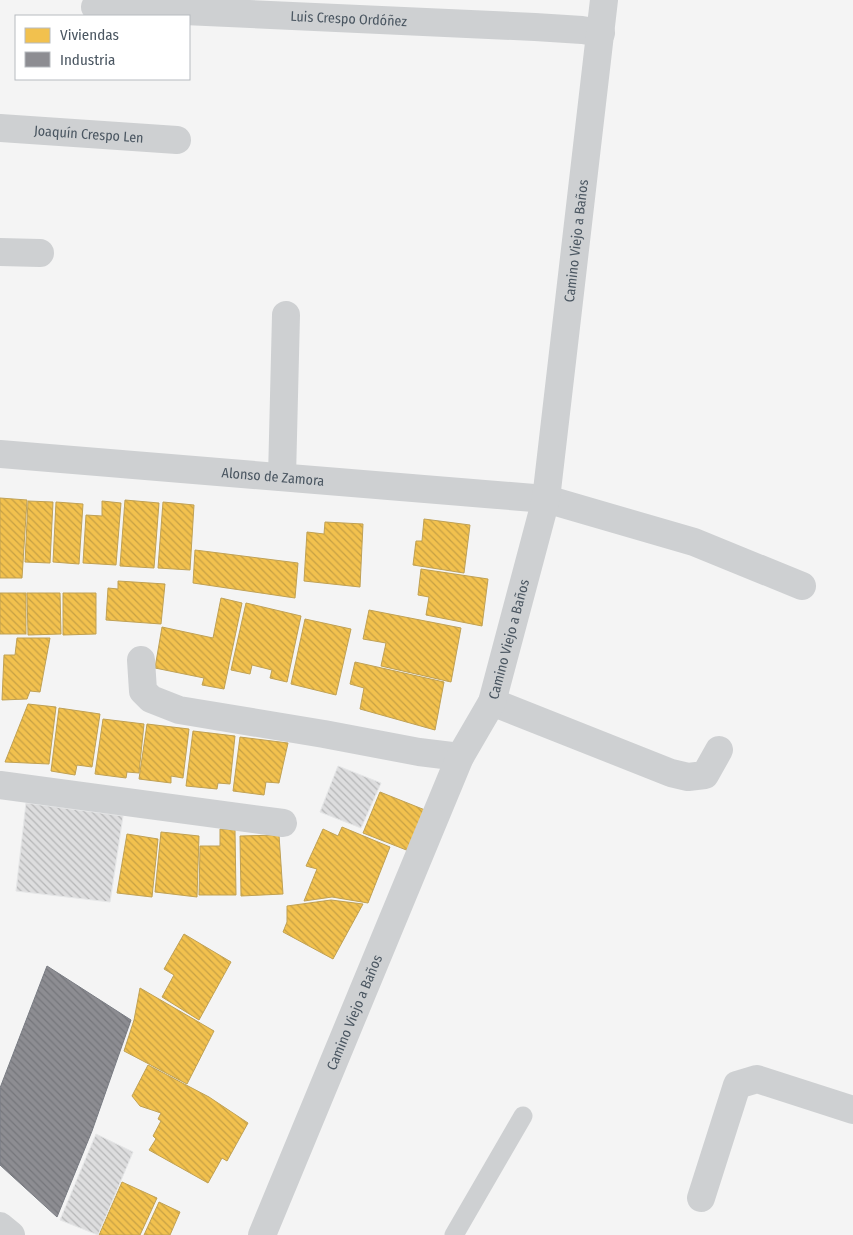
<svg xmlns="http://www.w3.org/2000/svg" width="853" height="1235" font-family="'Fira Sans Condensed',sans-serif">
	<defs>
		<pattern id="homes-back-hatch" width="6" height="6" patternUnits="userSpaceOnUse" patternTransform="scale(1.25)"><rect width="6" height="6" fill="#f2c14e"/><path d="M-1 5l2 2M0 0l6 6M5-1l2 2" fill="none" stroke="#c6a044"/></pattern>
		<pattern id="industry-back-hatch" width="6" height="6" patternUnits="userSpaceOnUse" patternTransform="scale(1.25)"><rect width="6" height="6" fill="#8d8d92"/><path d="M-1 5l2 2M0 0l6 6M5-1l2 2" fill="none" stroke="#75767b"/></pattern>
		<pattern id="building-back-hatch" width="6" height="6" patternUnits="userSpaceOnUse" patternTransform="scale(1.25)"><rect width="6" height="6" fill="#ddddde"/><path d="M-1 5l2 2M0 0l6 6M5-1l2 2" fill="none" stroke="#b5b6b7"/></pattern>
	</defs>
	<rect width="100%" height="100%" fill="#f4f4f4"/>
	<g fill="url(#homes-back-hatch)" stroke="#c0a154">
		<polygon points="0,498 27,500 22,578 0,578"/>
		<polygon points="125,500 159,503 154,568 120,566"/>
		<polygon points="28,501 53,502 50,563 25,562"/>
		<polygon points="102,501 121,503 116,565 83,563 86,515 102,516"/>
		<polygon points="56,502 83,504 79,564 53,562"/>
		<polygon points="163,502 194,505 190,570 158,568"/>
		<polygon points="424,519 470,525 464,573 413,565 416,541 422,541"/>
		<polygon points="325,522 363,524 360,587 304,581 307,532 324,534"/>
		<polygon points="195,550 298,563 295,598 193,583"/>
		<polygon points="421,569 488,579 482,626 426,615 429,597 418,595"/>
		<polygon points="118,581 165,584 161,624 106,620 108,588 118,589"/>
		<rect x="0" y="593" width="26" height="41"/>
		<polygon points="27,593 60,593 61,634 28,635"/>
		<polygon points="63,593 96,593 96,634 63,635"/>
		<polygon points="221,598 242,603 224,689 202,685 204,678 155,668 162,627 213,638"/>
		<polygon points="246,603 301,616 287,682 270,678 272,670 252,665 250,674 231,670"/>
		<polygon points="369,610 461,628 451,682 381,666 386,643 363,639"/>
		<polygon points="305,619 351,629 336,695 291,684"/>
		<polygon points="17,638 50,638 40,692 30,691 27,699 2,700 4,655 15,655"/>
		<polygon points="355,662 444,682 435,730 360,709 364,688 350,684"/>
		<polygon points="28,704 56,707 49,764 5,762"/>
		<polygon points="59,708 100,714 92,767 77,765 75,775 51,771"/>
		<polygon points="103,719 144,724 139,773 127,772 126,778 95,774"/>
		<polygon points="147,724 189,729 183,778 171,776 171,783 139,779"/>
		<polygon points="193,731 235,736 230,784 218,783 217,789 186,786"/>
		<polygon points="240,737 288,743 279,783 266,782 264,795 233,791"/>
		<polygon points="380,792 430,812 414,853 363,833"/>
		<polygon points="342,827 390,847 368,903 332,897 304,901 317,869 306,866 323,829 338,836"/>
		<polygon points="220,829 235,830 236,895 199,895 200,846 220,846"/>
		<polygon points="161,832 199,836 197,897 155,892"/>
		<polygon points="127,834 158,839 152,897 117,893"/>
		<polygon points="279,835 283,894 241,896 240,836"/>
		<polygon points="331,900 363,904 333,959 283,932 287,922 287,906"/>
		<polygon points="184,934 231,962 199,1020 162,997 174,975 164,969"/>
		<polygon points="140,988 214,1031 187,1084 124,1051 134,1020"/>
		<polygon points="148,1065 209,1097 248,1123 227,1161 222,1158 208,1183 149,1150 156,1139 153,1136 161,1121 158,1119 161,1113 140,1106 132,1096"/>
		<polygon points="122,1182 157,1198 140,1235 99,1235"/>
		<polygon points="159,1202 180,1212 170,1235 144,1235"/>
	</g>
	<polygon fill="url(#industry-back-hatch)" stroke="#797c83" points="47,966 131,1020 92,1131 57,1217 0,1165 0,1088"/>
	<g fill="url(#building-back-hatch)" stroke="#e5e6e7">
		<polygon points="338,766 381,783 361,828 320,812"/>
		<polygon points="26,803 123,816 110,902 16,891"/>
		<polygon points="96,1134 133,1152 98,1235 60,1220"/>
	</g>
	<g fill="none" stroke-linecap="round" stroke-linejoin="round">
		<polyline stroke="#ced0d2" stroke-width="19" points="454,1235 523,1116"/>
		<g stroke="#ced0d2" stroke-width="28">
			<path id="s1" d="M95,7L535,27L582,30L601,33"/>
			<path id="s2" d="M0,128L177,140"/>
			<polyline points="0,252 40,253"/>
			<path id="s3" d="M0,454L546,499L694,542L802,586"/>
			<polyline points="282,477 286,315"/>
			<polyline points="141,660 143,691 151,699 179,710 324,734 419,752 460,757"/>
			<polyline points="492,702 671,773 688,777 705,775 719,750"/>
			<polyline points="0,785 283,823"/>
			<polyline points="701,1198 737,1085 757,1079 853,1110"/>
			<polyline points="0,1226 11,1235"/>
		</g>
		<path stroke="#ced0d2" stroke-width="28" id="s4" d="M262,1235L460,757L492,702L546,499L604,0"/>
	</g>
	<g text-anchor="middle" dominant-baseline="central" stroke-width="5" stroke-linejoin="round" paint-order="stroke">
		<g font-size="14" fill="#4a5661" stroke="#fff">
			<text stroke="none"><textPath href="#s1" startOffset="254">Luis Crespo Ordóñez</textPath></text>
			<text stroke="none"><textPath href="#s2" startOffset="89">Joaquín Crespo Len</textPath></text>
			<text stroke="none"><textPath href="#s4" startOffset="1051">Camino Viejo a Baños</textPath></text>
			<text stroke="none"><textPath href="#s3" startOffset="274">Alonso de Zamora</textPath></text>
			<text stroke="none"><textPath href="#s4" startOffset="646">Camino Viejo a Baños</textPath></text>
			<text stroke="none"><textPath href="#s4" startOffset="241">Camino Viejo a Baños</textPath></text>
		</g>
	</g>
	<rect x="15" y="15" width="175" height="65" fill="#ffffff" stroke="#b7bbc0"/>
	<rect x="25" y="28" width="25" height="15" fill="#f2c14e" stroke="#b7bbc0"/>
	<text x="60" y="40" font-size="15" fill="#4a5661">Viviendas</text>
	<rect x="25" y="52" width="25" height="15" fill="#8d8d92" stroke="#b7bbc0"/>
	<text x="60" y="65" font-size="15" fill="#4a5661">Industria</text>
</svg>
